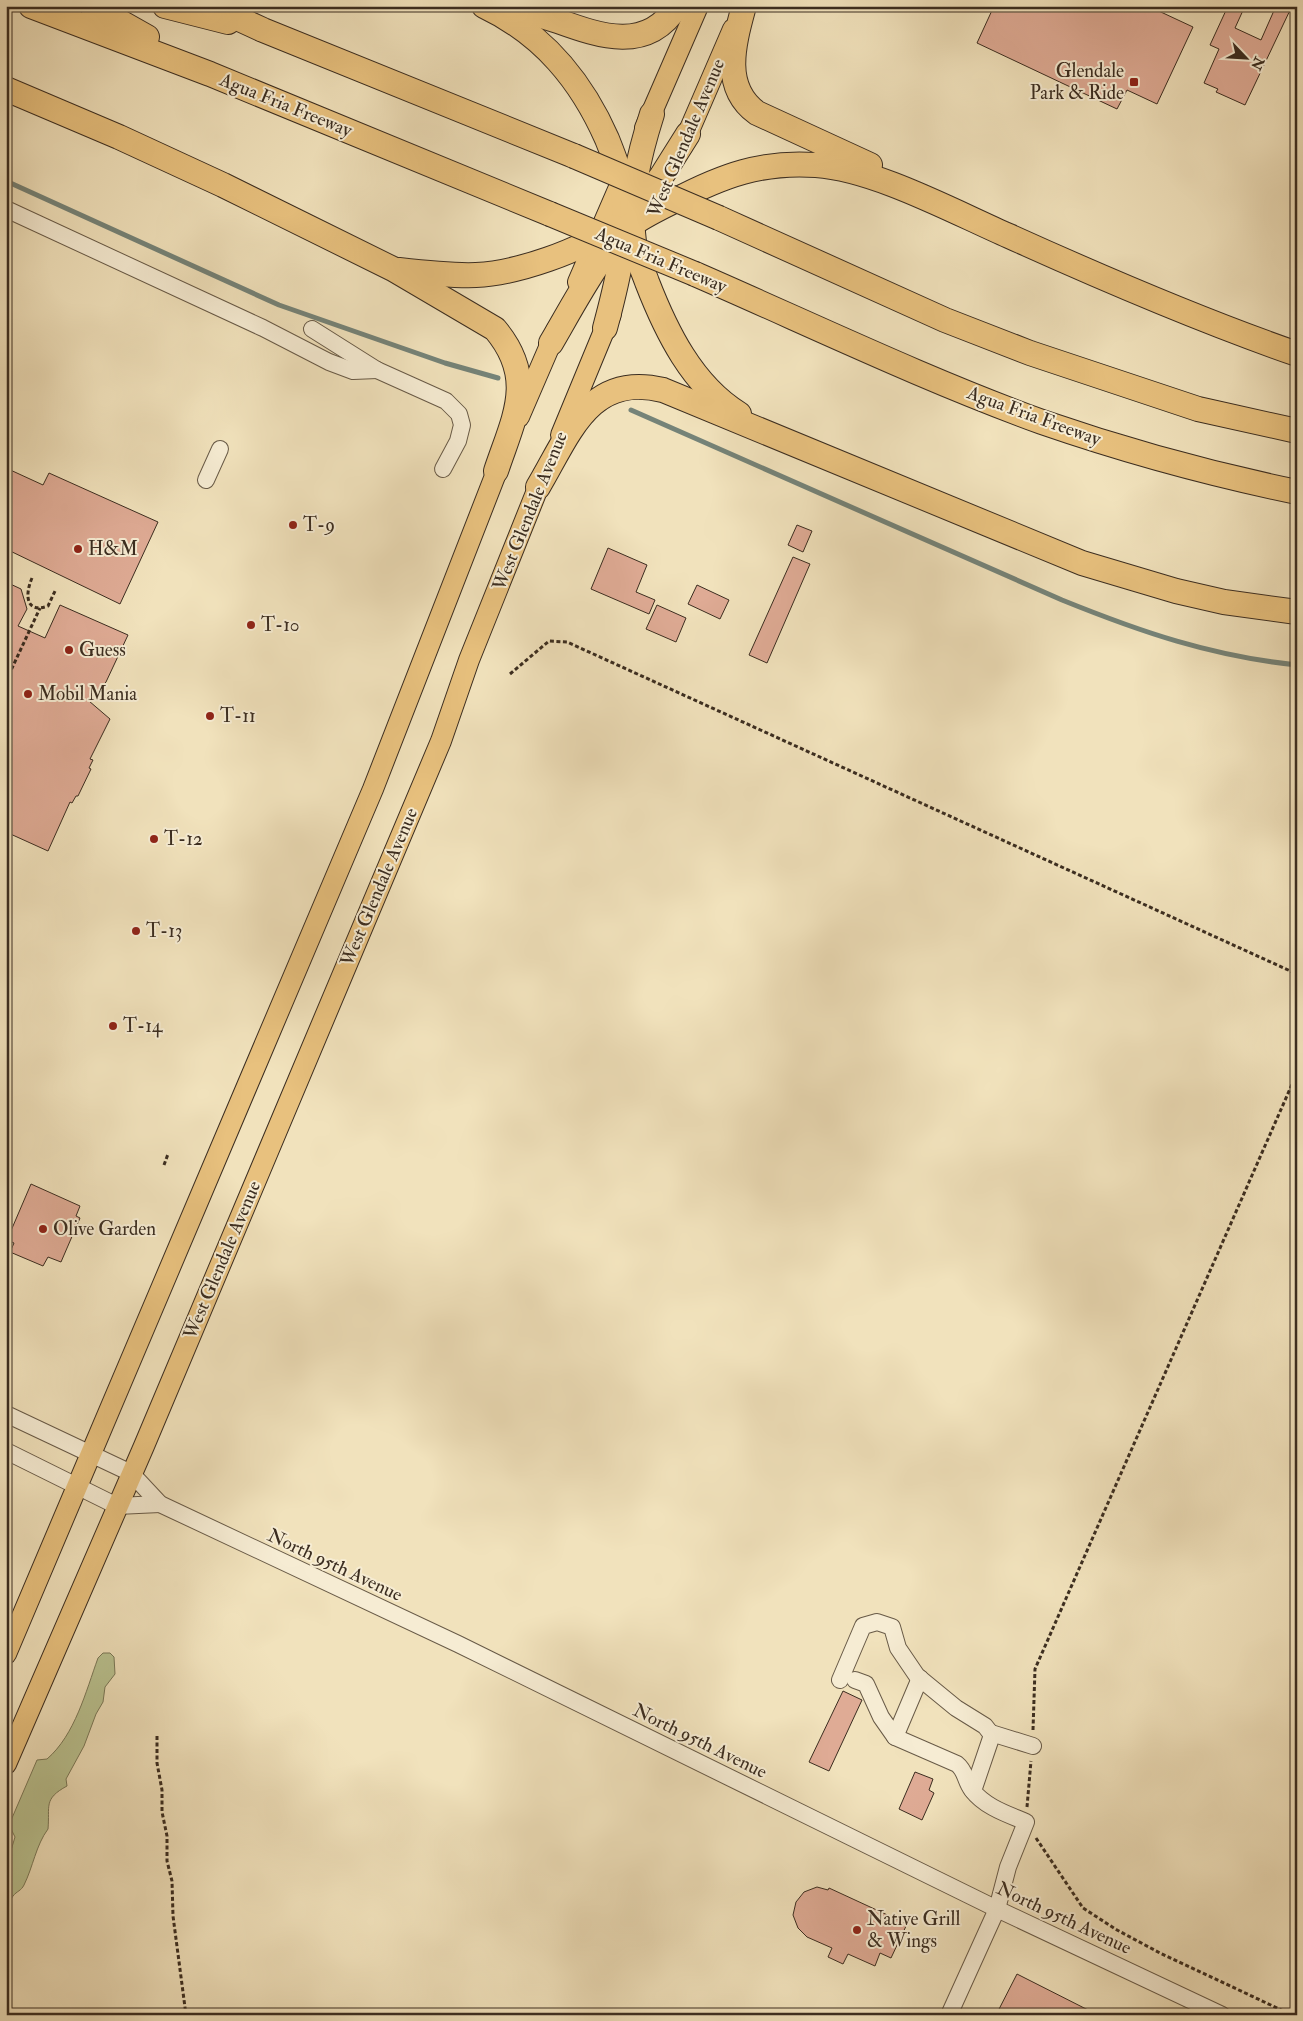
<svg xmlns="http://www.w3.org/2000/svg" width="1303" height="2021" font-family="'IM FELL Double Pica',serif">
	<rect width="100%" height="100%" fill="#f1e2bc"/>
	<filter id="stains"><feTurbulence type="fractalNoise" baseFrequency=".004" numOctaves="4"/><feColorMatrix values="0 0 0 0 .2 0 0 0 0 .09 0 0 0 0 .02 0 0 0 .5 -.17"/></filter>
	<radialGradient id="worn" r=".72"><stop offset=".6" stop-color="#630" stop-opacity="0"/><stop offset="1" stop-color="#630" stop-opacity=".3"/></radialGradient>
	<path fill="#bac391" stroke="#7a7858" d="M103,1653H110L114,1657L115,1674L105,1687L103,1702L96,1714L84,1746L66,1779L67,1786C43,1799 50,1806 48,1829C36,1845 33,1867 24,1885C21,1891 17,1891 13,1896C10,1900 8,1905 6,1910V1867L15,1837L9,1825L37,1760L47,1759C75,1735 86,1691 98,1658Z"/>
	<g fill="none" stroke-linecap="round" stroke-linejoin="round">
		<g stroke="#758378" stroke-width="5">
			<polyline points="6,181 279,305 445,363 498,378"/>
			<path d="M631,410L1062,600C1141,632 1211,656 1297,665"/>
		</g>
	</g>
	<g fill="#dfab95" stroke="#3b2d20">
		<polygon points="994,6 1148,6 1193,27 1157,104 1127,90 1117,109 977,43"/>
		<polygon points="1228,6 1245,6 1235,28 1261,40 1276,6 1292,6 1245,105 1216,92 1218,89 1204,83 1219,49 1210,45"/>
		<polygon points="6,468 43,485 49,473 158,522 120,604 6,549"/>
		<polygon points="797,525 812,531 803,552 788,545"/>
		<polygon points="608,548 647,565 636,592 655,600 649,614 591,589"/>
		<polygon points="793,557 810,564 767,663 749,655"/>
		<polygon points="6,582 21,589 27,609 18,626 45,638 60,605 128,635 106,682 89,701 110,719 90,759 93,760 89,768 91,769 78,796 76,796 72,803 70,802 48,851 6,832 6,718 10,708 6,706"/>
		<polygon points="697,585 729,600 720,619 688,604"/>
		<polygon points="657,605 686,618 676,642 646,629"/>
		<polygon points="31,1184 80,1206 76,1216 80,1218 61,1262 48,1257 43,1266 10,1252 14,1243 7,1240"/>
		<polygon points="843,1691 862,1700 829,1771 809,1762"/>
		<polygon points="915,1772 933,1779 929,1790 934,1793 922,1820 899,1809"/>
		<polygon points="817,1887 828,1890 829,1888 907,1924 891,1958 880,1953 875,1966 848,1954 843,1964 828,1957 832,1948 807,1937 798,1928 793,1915 796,1902 804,1892"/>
		<polygon points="1017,1974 1098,2015 996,2015"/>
	</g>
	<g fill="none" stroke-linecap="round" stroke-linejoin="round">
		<defs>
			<g id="minor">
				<polyline points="6,209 263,328 329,362 353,371 377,370"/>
				<polyline points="312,329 377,370 446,401 459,414 462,425 458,441 443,469"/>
				<polyline points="206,480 220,449"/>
				<polyline points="6,1414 131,1473 160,1504 458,1644 997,1909 1222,2015"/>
				<polyline points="6,1451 117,1506 160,1504"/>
				<polyline points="840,1680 863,1626 877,1622 892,1627 898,1648 917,1676 956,1708 985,1726 992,1735 973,1791"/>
				<path d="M855,1680L866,1684L881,1717L895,1737L957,1764C966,1771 965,1781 972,1790C985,1807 1007,1814 1026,1822L1008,1867L997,1909L949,2015"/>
				<polyline points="991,1733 1033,1746"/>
				<polyline points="895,1737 920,1678"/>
			</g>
			<g id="major">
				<polyline points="645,128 698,6"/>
				<polyline points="682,147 733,29"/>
				<polyline points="578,282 623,178"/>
				<polyline points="519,417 557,329"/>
				<polyline points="561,435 611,314"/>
				<polyline points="6,1654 373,789 502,458"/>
				<polyline points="6,1764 144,1446 441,741 469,660 544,473"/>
			</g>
			<g id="highway">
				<polyline points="31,6 210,74 550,214"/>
				<polyline points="92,6 147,37"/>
				<polyline points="165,6 228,22"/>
				<polyline points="211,6 263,30 574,156"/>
				<path d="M484,6C543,34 581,80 607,139C615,159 623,179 624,201C627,244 616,287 605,328"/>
				<path d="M510,6C526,11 542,16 558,21C600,36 647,53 677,6"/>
				<path d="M744,6C734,43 721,87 757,113L870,165"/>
				<path d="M6,89L119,137L223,185L393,269L495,329C537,379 514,417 496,471"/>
				<path d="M652,114C639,155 628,199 634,242C636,256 642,268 647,282C666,331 692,385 739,414"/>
				<polyline points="639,205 661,177 688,134"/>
				<polyline points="719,218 945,320 1030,353 1198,409 1297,431"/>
				<path d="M399,270C425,273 451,276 476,275C518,273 580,251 614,227"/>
				<path d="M695,274C810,324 924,379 1042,422C1126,451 1210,474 1297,492"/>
				<path d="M551,343C570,311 605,243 634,223C647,214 662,207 676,200C722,176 762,161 816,165C875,169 954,212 1009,236C1104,279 1199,320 1297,354"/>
				<path d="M538,487C569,435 589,372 663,390L1082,563L1176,591L1224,602L1297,612"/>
			</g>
		</defs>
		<use href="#minor" stroke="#685a47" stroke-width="18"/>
		<use href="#major" stroke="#3b2d20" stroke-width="22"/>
		<use href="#highway" stroke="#3b2d20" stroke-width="26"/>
		<g stroke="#3b2d20" stroke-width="3" stroke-dasharray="4 2.5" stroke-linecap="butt">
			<path d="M32,578C25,594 25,614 48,606L56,589"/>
			<polyline points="510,674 549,641 567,642 1297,974"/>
			<polyline points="6,681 40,608"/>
			<polyline points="164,1165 168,1154"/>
			<polyline points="1033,1730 1035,1669 1297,1073"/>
			<polyline points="157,1736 157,1763 162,1790 162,1812 167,1836 167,1861 172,1881 173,1916 186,2015"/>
			<polyline points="1027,1807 1031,1761"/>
			<polyline points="1036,1838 1083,1908 1117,1930 1160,1953 1292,2015"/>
		</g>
		<use href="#minor" stroke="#f6ecd3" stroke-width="16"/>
		<use href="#major" stroke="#e8c17e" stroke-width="20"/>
		<use href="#highway" stroke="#e8c17e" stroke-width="24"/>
		<defs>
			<g id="highway-bridge">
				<polyline points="574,156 719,218"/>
				<polyline points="550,214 695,274"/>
			</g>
		</defs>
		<use href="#highway-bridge" stroke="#3b2d20" stroke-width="26" stroke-linecap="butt"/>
		<use href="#highway-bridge" stroke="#e8c17e" stroke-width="24"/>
	</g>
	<g fill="#8f2418" stroke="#f6ecd3" stroke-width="2">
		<rect x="1129" y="77" width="10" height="10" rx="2.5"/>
		<circle cx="293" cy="525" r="5"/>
		<circle cx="78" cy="549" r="5"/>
		<circle cx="251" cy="625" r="5"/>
		<circle cx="69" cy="650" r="5"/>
		<circle cx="28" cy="694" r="5"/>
		<circle cx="210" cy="716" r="5"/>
		<circle cx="154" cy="839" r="5"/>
		<circle cx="136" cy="931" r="5"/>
		<circle cx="113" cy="1026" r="5"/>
		<circle cx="43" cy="1229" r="5"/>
		<circle cx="857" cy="1930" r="5"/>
	</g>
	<g text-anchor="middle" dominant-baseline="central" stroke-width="4" stroke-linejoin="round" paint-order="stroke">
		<g font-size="19" fill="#3b2d20" stroke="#f6ecd3" text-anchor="start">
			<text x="1124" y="71" text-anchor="end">Glendale<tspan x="1124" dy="22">Park &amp; Ride</tspan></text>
			<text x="303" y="525">T-9</text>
			<text x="88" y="549">H&amp;M</text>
			<text x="261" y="625">T-10</text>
			<text x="79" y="650">Guess</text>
			<text x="38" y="694">Mobil Mania</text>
			<text x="220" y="716">T-11</text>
			<text x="164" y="839">T-12</text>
			<text x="146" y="931">T-13</text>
			<text x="123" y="1026">T-14</text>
			<text x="53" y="1229">Olive Garden</text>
			<text x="867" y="1919">Native Grill<tspan x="867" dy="22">&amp; Wings</tspan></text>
		</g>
		<g font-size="19" fill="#3b2d20" stroke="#f6ecd3">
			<text transform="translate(286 105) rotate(22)">Agua Fria Freeway</text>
			<text transform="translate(686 138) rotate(-67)">West Glendale Avenue</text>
			<text transform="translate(661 260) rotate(23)">Agua Fria Freeway</text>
			<text transform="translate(1034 416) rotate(20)">Agua Fria Freeway</text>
			<text transform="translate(530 511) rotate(-68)">West Glendale Avenue</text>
			<text transform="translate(379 887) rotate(-67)">West Glendale Avenue</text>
			<text transform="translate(222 1260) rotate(-67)">West Glendale Avenue</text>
			<text transform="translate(335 1565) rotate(25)">North 95th Avenue</text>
			<text transform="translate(700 1741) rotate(26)">North 95th Avenue</text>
			<text transform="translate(1064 1918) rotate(25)">North 95th Avenue</text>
		</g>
	</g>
	<rect width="1303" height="2021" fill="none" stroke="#f1e2bc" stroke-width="25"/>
	<rect x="8" y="8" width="1288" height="2006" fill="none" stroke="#3b2d20" stroke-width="2.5"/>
	<rect x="12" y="12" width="1278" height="1996" fill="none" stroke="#3b2d20"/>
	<g transform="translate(1246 58) rotate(115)" stroke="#f6ecd3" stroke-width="4" paint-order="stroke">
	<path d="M0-4L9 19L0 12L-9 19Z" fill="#3b2d20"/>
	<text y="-8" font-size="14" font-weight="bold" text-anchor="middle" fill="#3b2d20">N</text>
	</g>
	<rect width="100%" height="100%" filter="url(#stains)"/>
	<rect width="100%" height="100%" fill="url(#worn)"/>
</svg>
